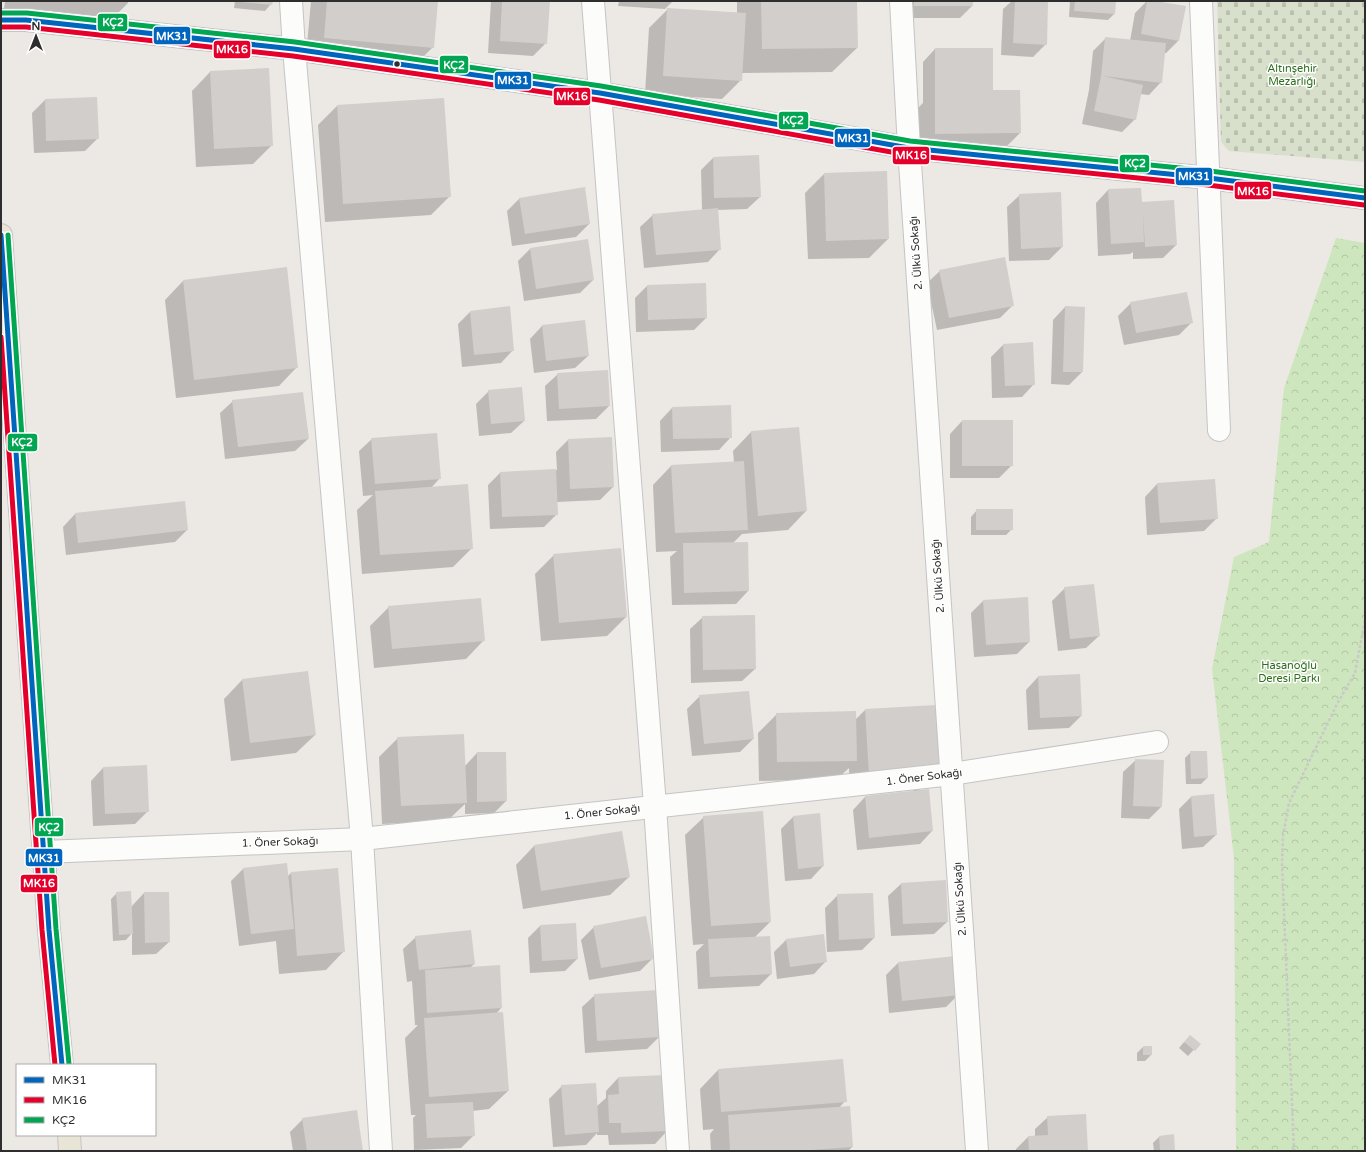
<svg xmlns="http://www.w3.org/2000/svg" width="1366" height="1152" font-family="'Varela Round',sans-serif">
	<defs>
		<pattern id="cemetery-stones" width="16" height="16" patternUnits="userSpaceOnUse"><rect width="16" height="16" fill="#d8e0cc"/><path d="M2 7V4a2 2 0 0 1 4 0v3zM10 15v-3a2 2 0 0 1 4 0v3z" fill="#bac0b0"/></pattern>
		<pattern id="park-crowns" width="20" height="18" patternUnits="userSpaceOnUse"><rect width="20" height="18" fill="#cee6be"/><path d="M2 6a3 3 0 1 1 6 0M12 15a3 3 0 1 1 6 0" fill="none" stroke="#b1c6a4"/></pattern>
	</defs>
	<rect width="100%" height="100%" fill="#ece8e4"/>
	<polygon fill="url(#cemetery-stones)" points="1217,1 1365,1 1365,162 1229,151 1221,142"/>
	<polygon fill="url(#park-crowns)" points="1336,238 1365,243 1365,1151 1236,1151 1234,858 1212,669 1234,557 1269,542 1284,388"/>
	<g fill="#0003">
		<polygon points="5,1 128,1 128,3 109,22 4,9"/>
		<polygon points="235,1 272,1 271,4 265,11 234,8"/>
		<polygon points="311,1 437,1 433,47 414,66 306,56"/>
		<polygon points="491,1 549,1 546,43 533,56 488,53"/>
		<polygon points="619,1 673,1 665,9 618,6"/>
		<polygon points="737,1 856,1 857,48 832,72 741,73 741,80 722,99 645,94 649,28 668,9 737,13"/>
		<polygon points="902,1 972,1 972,6 960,18 902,18"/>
		<polygon points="1012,1 1047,1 1046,44 1033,57 1001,55 1003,9"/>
		<polygon points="1070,1 1115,1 1114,14 1108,20 1069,17"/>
		<polygon points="1147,1 1149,1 1179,40 1166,53 1164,53 1161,82 1149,95 1140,94 1135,119 1122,132 1082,124 1089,90 1093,51 1105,39 1130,41 1135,13"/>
		<polygon points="935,49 1020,133 1001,152 917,153 917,109 923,103 923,62"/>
		<polygon points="210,72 272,145 253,164 196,167 192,91"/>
		<polygon points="96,98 98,138 85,151 34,153 32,113 45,100"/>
		<polygon points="443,99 450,196 431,215 325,222 318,125 337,106"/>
		<polygon points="713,158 760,197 747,209 717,210 720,249 708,262 644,268 640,227 653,215 702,210 701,170"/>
		<polygon points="824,174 888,239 869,258 808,259 805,193"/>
		<polygon points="1108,190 1141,203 1176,245 1163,258 1133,259 1133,252 1130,254 1098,256 1096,203"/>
		<polygon points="1020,195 1062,247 1049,260 1009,261 1007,207"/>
		<polygon points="520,198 589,224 576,237 512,246 507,211"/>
		<polygon points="530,249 593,280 580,293 524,301 518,261"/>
		<polygon points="940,271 1013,305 1000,318 937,330 927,283"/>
		<polygon points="183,281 297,367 279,386 176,398 165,300"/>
		<polygon points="647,286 706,318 694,330 636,332 635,298"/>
		<polygon points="1131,303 1192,322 1179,335 1124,345 1118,316"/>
		<polygon points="1065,307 1082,372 1069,385 1051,384 1053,320"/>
		<polygon points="470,312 513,350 501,363 462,367 458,324"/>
		<polygon points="542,326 588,356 575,368 534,373 530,339"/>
		<polygon points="1003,345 1034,384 1022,397 992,398 991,357"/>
		<polygon points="558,374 609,406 596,419 547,421 545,386"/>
		<polygon points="489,391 524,421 511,433 479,436 476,404"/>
		<polygon points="233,401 308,439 295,451 225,459 220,413"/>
		<polygon points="672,408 731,437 719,450 661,452 660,421"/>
		<polygon points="962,421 1012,465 999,478 950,478 950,434"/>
		<polygon points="751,432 806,511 788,530 742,534 733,543 748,591 736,604 672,605 670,557 677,551 656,552 653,485 671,466 734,463 733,451"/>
		<polygon points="372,439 440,478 431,488 472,548 453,567 362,574 357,510 373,495 363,496 359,451"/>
		<polygon points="568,440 613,487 600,500 556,502 557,514 544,527 490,529 488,485 500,473 557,470 556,452"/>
		<polygon points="1157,484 1217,518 1204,531 1147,535 1145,497"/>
		<polygon points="977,510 1012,529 1006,535 971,535 971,517"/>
		<polygon points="75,514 187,530 175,542 66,555 63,527"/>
		<polygon points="554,555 626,617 607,636 541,641 535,574"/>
		<polygon points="1065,588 1099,636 1086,648 1058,651 1052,601"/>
		<polygon points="984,600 1029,642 1017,654 974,657 971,613"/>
		<polygon points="389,607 484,640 466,659 374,668 370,626"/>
		<polygon points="703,617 755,669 742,681 691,683 690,629"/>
		<polygon points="1038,677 1081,716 1069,728 1028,730 1026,690"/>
		<polygon points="242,680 315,735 296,753 231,761 224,699"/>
		<polygon points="700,696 753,739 740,752 692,756 687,709"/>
		<polygon points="865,710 939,771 918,791 932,831 920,844 857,850 853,810 865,797 913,792 913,790 850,794 849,768 837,779 759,781 758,733 777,714 855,720"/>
		<polygon points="398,738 465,766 477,753 505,753 506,801 494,813 465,814 465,804 447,821 382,824 379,757"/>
		<polygon points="1191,752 1207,778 1201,784 1186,784 1185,758"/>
		<polygon points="1136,760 1161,807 1149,819 1121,818 1123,772"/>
		<polygon points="103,768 148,811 135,824 93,826 91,781"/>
		<polygon points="1192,796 1216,835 1203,847 1182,849 1179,809"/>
		<polygon points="704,817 770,922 754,938 771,974 759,986 698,989 696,952 704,944 693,945 685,835"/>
		<polygon points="793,817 823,866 811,879 785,881 781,829"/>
		<polygon points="534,846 629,877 610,895 523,909 516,865"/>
		<polygon points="243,869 287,877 291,873 344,951 326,970 279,974 276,941 239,946 231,881"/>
		<polygon points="945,881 947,922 934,934 891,936 888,896 901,884"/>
		<polygon points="117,893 131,907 144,893 168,893 169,942 156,954 132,955 132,933 126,940 113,941 111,899"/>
		<polygon points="838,895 874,938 862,950 827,952 825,908"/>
		<polygon points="540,926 577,959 565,971 530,973 528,938"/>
		<polygon points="594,927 652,959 640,971 589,980 581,940"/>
		<polygon points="416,937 474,964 470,968 501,1008 496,1014 508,1091 489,1109 472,1111 474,1135 461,1148 414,1150 413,1118 416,1115 411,1115 405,1038 418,1025 415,1025 412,981 407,982 403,949"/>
		<polygon points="786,940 826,961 814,974 777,979 774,952"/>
		<polygon points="898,963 959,994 946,1007 889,1013 886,975"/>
		<polygon points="595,995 659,1037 647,1049 585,1053 582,1007"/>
		<polygon points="1184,1042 1199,1044 1188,1056 1179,1048"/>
		<polygon points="1143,1047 1151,1047 1151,1055 1145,1061 1137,1061 1137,1053"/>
		<polygon points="718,1070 845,1101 839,1108 852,1147 848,1151 711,1151 710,1134 714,1129 703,1130 700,1089"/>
		<polygon points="618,1078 667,1131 655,1144 609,1145 608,1135 597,1135 597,1133 586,1145 553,1147 549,1099 562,1086 596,1107 606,1098 606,1091"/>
		<polygon points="1048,1117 1087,1151 1016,1151 1016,1149 1028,1137 1035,1136 1035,1129"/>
		<polygon points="303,1119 361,1151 293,1151 290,1132"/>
		<polygon points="1159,1137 1174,1151 1154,1151 1153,1143"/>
	</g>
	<g fill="#d1cecb">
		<polygon points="240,1 273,1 272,5 240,2"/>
		<polygon points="327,1 438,1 434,48 324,38"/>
		<polygon points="502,1 550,1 547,44 500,41"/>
		<polygon points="761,1 857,1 858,48 762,49"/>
		<rect x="914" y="1" width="59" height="5"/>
		<polygon points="1015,1 1048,1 1047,45 1013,43"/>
		<polygon points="1075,1 1116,1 1115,14 1074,11"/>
		<polygon points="1147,1 1155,1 1186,6 1179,41 1141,34"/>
		<polygon points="667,8 746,13 742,81 663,76"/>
		<polygon points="1105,37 1166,43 1162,83 1103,76 1143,85 1136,120 1094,111 1101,76"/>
		<polygon points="935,48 993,48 993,90 1020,90 1021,133 935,134"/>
		<polygon points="269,68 273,146 214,149 210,71"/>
		<polygon points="97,97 99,139 46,141 45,99"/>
		<polygon points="444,98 451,197 343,204 337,105"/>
		<polygon points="759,155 761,197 714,198 713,157"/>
		<polygon points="887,171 889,239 826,241 824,173"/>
		<polygon points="585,187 590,224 525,234 519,198"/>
		<polygon points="1141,188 1142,202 1174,200 1177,245 1145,247 1143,213 1144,242 1111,244 1108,189"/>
		<polygon points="1061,192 1063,247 1021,249 1019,194"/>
		<polygon points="718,208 721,250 656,255 652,214"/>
		<polygon points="588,239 594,280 536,289 530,248"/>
		<polygon points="1005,257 1014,306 949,318 939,270"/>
		<polygon points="287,267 298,368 194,380 183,280"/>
		<polygon points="706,283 707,318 648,320 647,285"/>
		<polygon points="1187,292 1193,323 1136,333 1130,302"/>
		<polygon points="510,306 514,351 474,355 470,311"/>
		<polygon points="1065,306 1085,307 1083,372 1063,372"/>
		<polygon points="585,320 589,356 546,361 542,325"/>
		<polygon points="1033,342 1035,385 1005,386 1003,344"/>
		<polygon points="608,370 610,406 559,409 557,373"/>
		<polygon points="522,387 525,421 491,424 488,390"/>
		<polygon points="303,392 309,439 238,447 232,400"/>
		<polygon points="731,405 732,438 673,439 672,407"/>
		<rect x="962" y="420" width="51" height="46"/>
		<polygon points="799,427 807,511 758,516 751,431"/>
		<polygon points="437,433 441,479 375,484 371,438"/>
		<polygon points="612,437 614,487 570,489 568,439"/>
		<polygon points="744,461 748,530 675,533 671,465"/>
		<polygon points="556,469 558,515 502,517 500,472"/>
		<polygon points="1215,479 1218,519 1160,523 1157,483"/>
		<polygon points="468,484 473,549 380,555 375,491"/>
		<polygon points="185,501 188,530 78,543 75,513"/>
		<rect x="976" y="509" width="37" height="21"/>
		<polygon points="748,542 749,591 684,593 683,543"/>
		<polygon points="621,548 627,617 559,623 553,554"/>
		<polygon points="1094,584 1100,636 1070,639 1064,587"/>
		<polygon points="1028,597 1030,642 986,645 983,600"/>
		<polygon points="481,598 485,641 392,649 388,606"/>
		<polygon points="755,615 756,669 703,670 702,616"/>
		<polygon points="308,671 316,735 250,743 242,679"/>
		<polygon points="1080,674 1082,716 1040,718 1038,676"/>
		<polygon points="749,691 754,739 704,744 699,695"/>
		<polygon points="936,705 940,772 869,776 865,709"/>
		<polygon points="856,711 857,761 777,762 776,713"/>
		<polygon points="464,734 467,803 401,806 397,737"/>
		<polygon points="1190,751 1207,751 1208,778 1191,779"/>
		<polygon points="477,752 506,752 507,801 477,802"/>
		<polygon points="1135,759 1164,760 1162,807 1133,806"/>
		<polygon points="147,765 149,812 105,814 103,767"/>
		<polygon points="929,789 933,831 869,838 865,796"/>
		<polygon points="1214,794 1217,835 1194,837 1191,796"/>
		<polygon points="763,811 771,922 711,926 703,816"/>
		<polygon points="820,813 824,866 798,869 793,816"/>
		<polygon points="622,831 630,877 541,891 534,845"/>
		<polygon points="287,863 294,929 251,934 243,868"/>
		<polygon points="338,868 345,952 297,956 291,872"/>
		<polygon points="946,880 948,922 903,924 901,883"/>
		<polygon points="131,891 133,934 119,935 116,892"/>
		<polygon points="144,892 169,892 170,942 145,943"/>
		<polygon points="873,893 875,938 839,940 837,894"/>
		<polygon points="646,916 654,959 601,968 593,926"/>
		<polygon points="576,923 578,959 542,961 540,925"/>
		<polygon points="471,930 475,964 419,970 415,936"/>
		<polygon points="824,934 827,962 790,967 786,939"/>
		<polygon points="770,936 772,974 710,977 708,939"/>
		<polygon points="956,956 960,995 902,1001 898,962"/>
		<polygon points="500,965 502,1008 427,1013 425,970"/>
		<polygon points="658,990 660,1037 597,1041 594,994"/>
		<polygon points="503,1012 509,1091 429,1097 424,1018"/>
		<polygon points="1190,1035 1201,1044 1195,1051 1184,1042"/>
		<rect x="1143" y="1046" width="9" height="9"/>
		<polygon points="843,1059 847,1102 721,1112 718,1069"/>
		<polygon points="666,1075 668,1131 621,1133 621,1123 609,1123 608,1095 619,1094 618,1077"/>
		<polygon points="596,1083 599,1132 565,1135 561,1085"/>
		<polygon points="473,1102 475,1136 427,1138 425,1104"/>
		<polygon points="850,1106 853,1147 798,1151 730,1151 728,1115"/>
		<polygon points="357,1110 363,1151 307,1151 302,1118"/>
		<polygon points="1086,1114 1088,1151 1029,1151 1028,1136 1048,1135 1047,1116"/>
		<polygon points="1174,1134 1175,1151 1160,1151 1159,1136"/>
	</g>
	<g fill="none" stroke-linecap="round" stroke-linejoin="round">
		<defs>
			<g id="minor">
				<polyline points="291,1 294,49 362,839 381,1151"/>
				<polyline points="593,1 655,806 678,1151"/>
				<polyline points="901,1 909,148 977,1151"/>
				<polyline points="1201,1 1219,430"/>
				<polyline points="1,20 26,20 294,49 600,93 909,148 1209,178 1365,198"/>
				<polyline points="44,852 362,839 952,774 1157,742"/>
			</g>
			<g id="major">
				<polyline points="1,235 49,930 62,1065"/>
				<polyline points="69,1135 70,1151"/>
			</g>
		</defs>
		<use href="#minor" stroke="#c5c4c5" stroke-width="24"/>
		<use href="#major" stroke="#c6c5c4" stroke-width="24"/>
		<polyline stroke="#c9c9c8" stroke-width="2.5" stroke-dasharray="3 2" stroke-linecap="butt" points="1294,1151 1282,864 1283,836 1289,803 1337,704 1355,673 1365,620"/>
		<use href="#minor" stroke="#fcfcfb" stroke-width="22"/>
		<use href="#major" stroke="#e8e4d6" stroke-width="22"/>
		<defs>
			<g id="bus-1">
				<polyline points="1,20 26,20 294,49 600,93 909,148 1209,178 1365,198"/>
				<polyline points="1,235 49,930 62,1065"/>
			</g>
			<g id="bus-2">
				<polyline points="1,27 26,27 293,56 599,100 908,155 1208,185 1364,205"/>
				<polyline points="1,337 42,930 55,1065"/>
			</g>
			<g id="bus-3">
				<polyline points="1,13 27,13 295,42 601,86 910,141 1210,171 1365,191"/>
				<polyline points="8,235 56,929 69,1064"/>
			</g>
		</defs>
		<use href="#bus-1" stroke="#fff" stroke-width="8"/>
		<use href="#bus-2" stroke="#fff" stroke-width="8"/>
		<use href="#bus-3" stroke="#fff" stroke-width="8"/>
		<use href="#bus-1" stroke="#0065bd" stroke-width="5"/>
		<use href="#bus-2" stroke="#e4002b" stroke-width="5"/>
		<use href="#bus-3" stroke="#00a651" stroke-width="5"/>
	</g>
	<circle fill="#2e2e2e" stroke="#fff" stroke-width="1.5" cx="397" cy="64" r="3.5"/>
	<g text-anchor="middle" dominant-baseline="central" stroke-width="3" stroke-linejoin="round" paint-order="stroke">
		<g font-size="11" fill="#2c6e1b" stroke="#fff">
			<text x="1292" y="68">Altınşehir<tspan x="1292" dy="13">Mezarlığı</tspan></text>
			<text x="1289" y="665">Hasanoğlu<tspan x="1289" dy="13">Deresi Parkı</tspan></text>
		</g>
		<g font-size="11" fill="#2e2e2e" stroke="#fff">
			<text transform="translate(916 253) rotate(-94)">2. Ülkü Sokağı</text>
			<text transform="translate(938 576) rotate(-94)">2. Ülkü Sokağı</text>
			<text transform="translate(924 777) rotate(-7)">1. Öner Sokağı</text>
			<text transform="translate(602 812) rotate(-6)">1. Öner Sokağı</text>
			<text transform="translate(280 842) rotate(-2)">1. Öner Sokağı</text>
			<text transform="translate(960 899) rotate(-94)">2. Ülkü Sokağı</text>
		</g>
	</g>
	<g stroke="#fff" stroke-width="1.5">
		<rect x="97" y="13" width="31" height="19" rx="4" fill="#00a651"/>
		<rect x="153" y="26" width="38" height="19" rx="4" fill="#0065bd"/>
		<rect x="213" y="40" width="38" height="19" rx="4" fill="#e4002b"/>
		<rect x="439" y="55" width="30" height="19" rx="4" fill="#00a651"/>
		<rect x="494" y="71" width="38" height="19" rx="4" fill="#0065bd"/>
		<rect x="553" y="87" width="38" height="19" rx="4" fill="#e4002b"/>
		<rect x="778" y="111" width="31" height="19" rx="4" fill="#00a651"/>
		<rect x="834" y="128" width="37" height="20" rx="4" fill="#0065bd"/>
		<rect x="892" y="146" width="38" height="19" rx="4" fill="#e4002b"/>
		<rect x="1119" y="154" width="31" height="19" rx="4" fill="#00a651"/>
		<rect x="1175" y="167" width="38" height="19" rx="4" fill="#0065bd"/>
		<rect x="1234" y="181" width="38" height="19" rx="4" fill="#e4002b"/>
		<rect x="7" y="433" width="31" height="19" rx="4" fill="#00a651"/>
		<rect x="34" y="817" width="30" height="20" rx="4" fill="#00a651"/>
		<rect x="25" y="848" width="38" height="19" rx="4" fill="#0065bd"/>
		<rect x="20" y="874" width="38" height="19" rx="4" fill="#e4002b"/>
	</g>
	<g font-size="11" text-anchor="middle" font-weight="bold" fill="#fff">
		<text x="113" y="26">KÇ2</text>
		<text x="172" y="40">MK31</text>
		<text x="232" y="53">MK16</text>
		<text x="454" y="69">KÇ2</text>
		<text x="513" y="84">MK31</text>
		<text x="572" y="100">MK16</text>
		<text x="793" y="124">KÇ2</text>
		<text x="853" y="142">MK31</text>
		<text x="911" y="159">MK16</text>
		<text x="1135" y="167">KÇ2</text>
		<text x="1194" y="180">MK31</text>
		<text x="1253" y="195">MK16</text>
		<text x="22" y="446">KÇ2</text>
		<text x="49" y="831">KÇ2</text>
		<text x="44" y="862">MK31</text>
		<text x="39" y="887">MK16</text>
	</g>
	<rect width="1366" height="1152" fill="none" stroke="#2e2e2e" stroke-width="4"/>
	<rect x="16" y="1064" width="140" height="72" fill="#ffffff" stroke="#ababab"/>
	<rect x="24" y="1077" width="20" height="6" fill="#0065bd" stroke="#ababab"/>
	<text x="52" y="1084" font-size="12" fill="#2e2e2e">MK31</text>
	<rect x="24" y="1097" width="20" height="6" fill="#e4002b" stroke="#ababab"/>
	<text x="52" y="1104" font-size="12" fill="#2e2e2e">MK16</text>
	<rect x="24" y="1117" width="20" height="6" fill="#00a651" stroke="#ababab"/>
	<text x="52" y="1124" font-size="12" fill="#2e2e2e">KÇ2</text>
	<g transform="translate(36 36)" stroke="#ffffff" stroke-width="3" paint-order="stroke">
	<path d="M0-3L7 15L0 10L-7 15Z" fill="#2e2e2e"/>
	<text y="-6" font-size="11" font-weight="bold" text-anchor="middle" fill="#2e2e2e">N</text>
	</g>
</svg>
